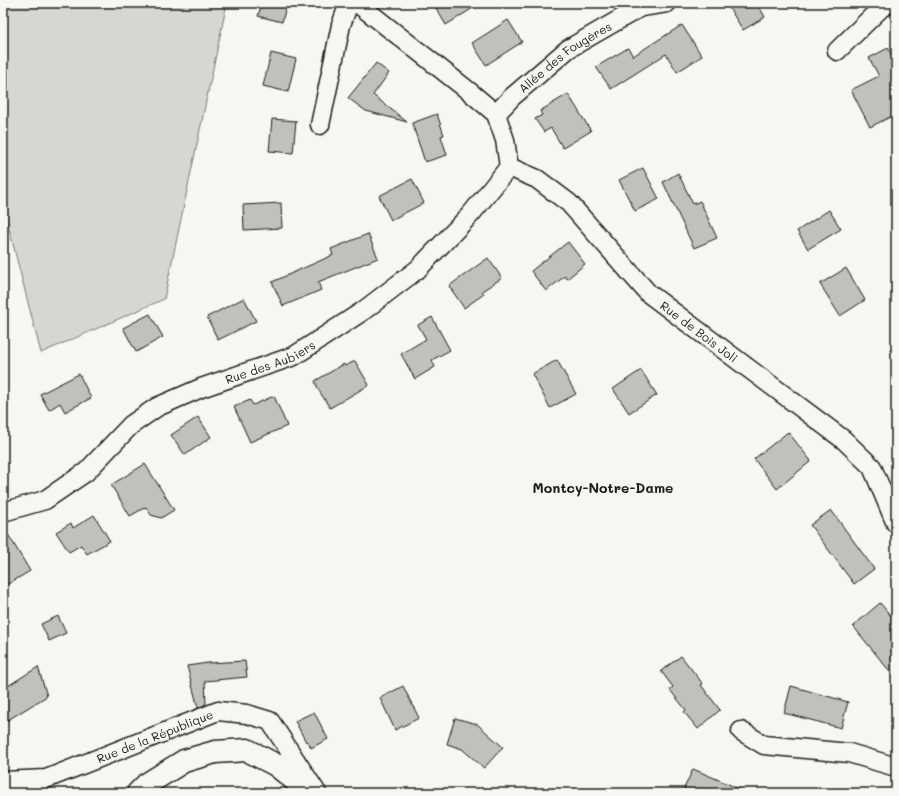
<svg xmlns="http://www.w3.org/2000/svg" width="899" height="796" font-family="Mali,sans-serif">
	<rect width="100%" height="100%" fill="#f6f6f2"/>
	<filter id="ink" filterUnits="userSpaceOnUse"><feTurbulence type="fractalNoise" baseFrequency=".025" numOctaves="2"/><feDisplacementMap in="SourceGraphic" scale="8" xChannelSelector="R" yChannelSelector="G"/><feConvolveMatrix kernelMatrix="1 2 1 2 8 2 1 2 1" color-interpolation-filters="sRGB"/></filter>
	<g filter="url(#ink)">
		<polygon fill="#d6d6d2" stroke="#797977" points="4,3 227,3 164,299 41,353 7,221 3,186 3,10"/>
		<g fill="#c0c0bd" stroke="#1c1c1c">
			<polygon points="262,3 287,3 282,22 258,16"/>
			<polygon points="433,3 481,3 446,25"/>
			<polygon points="726,3 757,3 765,17 743,30"/>
			<polygon points="508,20 522,42 486,65 472,43"/>
			<polygon points="682,25 702,56 677,72 666,54 611,89 596,67 628,48 633,56"/>
			<polygon points="888,48 896,64 896,114 870,127 851,90 879,76 869,58"/>
			<polygon points="271,53 296,59 288,92 263,86"/>
			<polygon points="376,63 389,73 373,95 407,122 366,111 348,98"/>
			<polygon points="568,94 591,131 563,148 551,128 544,132 535,119 542,115 540,111"/>
			<polygon points="437,114 444,135 441,136 447,155 425,162 412,123"/>
			<polygon points="272,119 296,121 293,153 269,151"/>
			<polygon points="643,168 659,199 635,211 619,180"/>
			<polygon points="678,173 693,204 700,201 717,238 694,248 663,182"/>
			<polygon points="412,179 424,203 391,220 379,196"/>
			<polygon points="281,203 282,228 244,230 243,205"/>
			<polygon points="829,210 841,229 808,249 797,231"/>
			<polygon points="368,234 378,258 318,282 321,290 283,306 272,282 333,255 331,249"/>
			<polygon points="568,242 585,264 567,279 565,276 546,291 531,271"/>
			<polygon points="488,258 502,278 482,291 484,294 464,308 449,286"/>
			<polygon points="846,268 865,300 840,316 820,284"/>
			<polygon points="244,298 256,321 218,340 207,317"/>
			<polygon points="150,314 163,337 136,352 123,328"/>
			<polygon points="432,317 450,350 432,360 435,367 415,379 401,354 426,339 418,325"/>
			<polygon points="557,360 576,394 550,408 532,374"/>
			<polygon points="355,361 369,385 330,408 318,389 315,381 344,364 345,366"/>
			<polygon points="641,370 657,395 629,413 613,389"/>
			<polygon points="79,374 91,398 65,412 60,403 49,410 40,394"/>
			<polygon points="274,396 287,426 250,442 234,407 250,400 253,405"/>
			<polygon points="198,417 211,437 185,455 171,435"/>
			<polygon points="788,432 811,461 777,489 754,459"/>
			<polygon points="145,464 174,510 161,518 151,515 146,507 130,516 111,485"/>
			<polygon points="831,510 874,569 854,584 810,525"/>
			<polygon points="94,515 110,541 87,554 81,545 69,552 56,532 71,523 73,528"/>
			<polygon points="3,526 30,571 3,587"/>
			<polygon points="880,603 896,622 896,679 853,626"/>
			<polygon points="58,616 66,633 49,641 41,624"/>
			<polygon points="681,656 703,684 701,685 720,710 698,729 684,712 686,710 670,690 673,687 661,671"/>
			<polygon points="245,661 247,677 205,681 206,704 198,708 187,666 208,663"/>
			<polygon points="38,667 47,696 3,723 3,689"/>
			<polygon points="403,686 419,718 395,730 380,698"/>
			<polygon points="791,686 848,702 841,728 784,713"/>
			<polygon points="314,712 328,739 311,748 308,741 306,742 295,721"/>
			<polygon points="455,718 477,724 503,747 484,768 462,749 447,744"/>
			<polygon points="693,769 712,777 749,793 682,793"/>
		</g>
		<g fill="none" stroke-linecap="round" stroke-linejoin="round">
			<defs>
				<g id="street">
					<path id="s1" d="M357,3L470,92L496,114L505,140L509,167L537,179L569,203L648,293L844,440L872,467L896,524"/>
					<polyline points="837,51 881,8 890,3"/>
					<path id="s2" d="M496,114L512,97L568,49L641,7L667,3"/>
					<polyline points="320,125 341,25 349,3"/>
					<path id="s3" d="M3,512L45,500L86,472L131,425L157,407L201,388L294,356L363,311L418,269L471,214L509,167"/>
					<polyline points="741,731 764,745 849,753 896,767"/>
					<path id="s4" d="M3,781L46,779L218,711L247,714L270,721L317,793"/>
				</g>
				<polyline id="secondary" points="138,793 147,784 184,761 215,752 247,750 276,765 311,793"/>
			</defs>
			<use href="#street" stroke="#1c1c1c" stroke-width="21"/>
			<use href="#secondary" stroke="#1c1c1c" stroke-width="25"/>
			<use href="#street" stroke="#f6f6f2" stroke-width="18"/>
			<use href="#secondary" stroke="#f6f6f2" stroke-width="22"/>
		</g>
	</g>
	<g text-anchor="middle" dominant-baseline="central" stroke-width="4" stroke-linejoin="round" paint-order="stroke">
		<g font-size="12" fill="#1c1c1c" stroke="#f6f6f2">
			<text stroke="none"><textPath href="#s2" startOffset="90">Allée des Fougères</textPath></text>
			<text stroke="none"><textPath href="#s1" startOffset="487">Rue de Bois Joli</textPath></text>
			<text stroke="none"><textPath href="#s3" startOffset="312">Rue des Aubiers</textPath></text>
			<text stroke="none"><textPath href="#s4" startOffset="160">Rue de la République</textPath></text>
		</g>
		<g font-size="14" font-weight="bold" fill="#1c1c1c" stroke="#f6f6f2">
			<text x="603" y="487">Montcy-Notre-Dame</text>
		</g>
	</g>
	<rect width="899" height="796" fill="none" stroke="#f6f6f2" stroke-width="16"/>
	<rect x="8" y="8" width="883" height="780" fill="none" stroke="#1c1c1c" stroke-width="1.5" filter="url(#ink)"/>
</svg>
